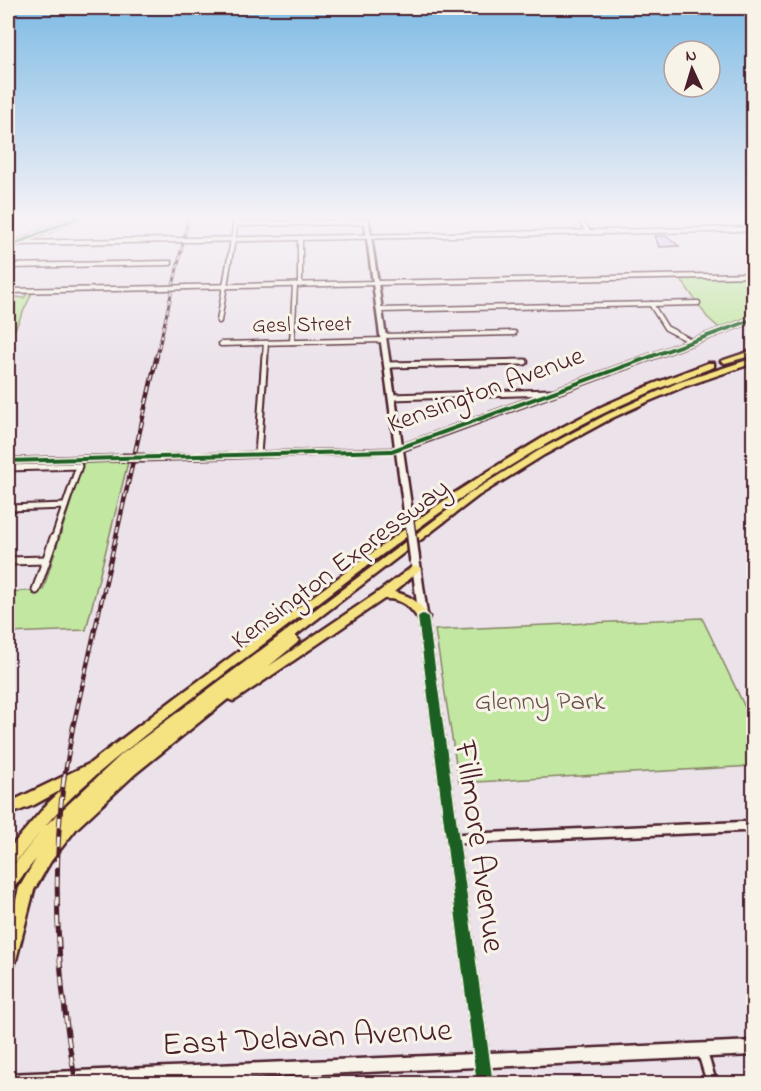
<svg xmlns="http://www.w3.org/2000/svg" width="761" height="1091" font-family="'Indie Flower',sans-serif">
	<rect width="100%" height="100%" fill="#ece3ea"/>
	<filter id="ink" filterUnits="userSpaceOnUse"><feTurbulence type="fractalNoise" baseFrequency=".0167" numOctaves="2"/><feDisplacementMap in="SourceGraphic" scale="12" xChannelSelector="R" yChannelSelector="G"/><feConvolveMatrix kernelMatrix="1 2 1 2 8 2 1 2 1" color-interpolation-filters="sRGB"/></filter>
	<g filter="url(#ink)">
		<g fill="#c2e7a1" stroke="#868366" stroke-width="1.5">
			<polygon points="753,277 753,315 719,328 707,317 680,278"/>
			<polygon points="27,293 32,293 15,329 9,329 11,324 8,324 8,296 24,298"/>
			<polygon points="128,462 86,630 8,633 8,592 43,590 83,463"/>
			<polygon points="702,618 753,724 753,766 459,783 435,630"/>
		</g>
		<polygon fill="#d2bded" stroke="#4a1f2b" stroke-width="1.5" points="655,236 666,236 679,246 659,247"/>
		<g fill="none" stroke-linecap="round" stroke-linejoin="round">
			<defs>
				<g id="street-far3">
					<polyline points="579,216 588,232"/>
					<polyline points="748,216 754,222"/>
					<polyline points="235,224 367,222"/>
					<polyline points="300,238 300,285"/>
					<polyline points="196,240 754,229"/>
					<polyline points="18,243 176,240"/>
					<polyline points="8,266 170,263"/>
					<polyline points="187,287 754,275"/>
					<polyline points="8,291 164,288"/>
					<polyline points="651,304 666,328 691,341"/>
					<polyline points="380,310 698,303"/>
					<polyline points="219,321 237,216"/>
					<polyline points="384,336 514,333"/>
					<polyline points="292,342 295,285"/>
					<polyline points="221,344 384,340"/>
					<polyline points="265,356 266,343"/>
				</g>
				<g id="street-far2">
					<polyline points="388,365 525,362"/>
					<polyline points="392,397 551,392"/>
					<polyline points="258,455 265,355"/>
					<polyline points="8,468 79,466 54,539"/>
					<polyline points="8,508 65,506"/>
				</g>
				<g id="street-far1">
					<polyline points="8,561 46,560"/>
					<polyline points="36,590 54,538"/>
					<polyline points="8,770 9,773"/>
				</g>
				<g id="street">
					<polyline points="452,839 754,826"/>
					<polyline points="702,1051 712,1084"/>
					<polyline points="234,1084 235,1072"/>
				</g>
				<g id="secondary">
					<polygon points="364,216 368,216 402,445 754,317 754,321 403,450 412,512 408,514 404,512 396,452 142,460 141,458 145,456 391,449 395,447"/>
					<polygon points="122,456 126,458 125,460 8,463 8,459"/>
					<polygon points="416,561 420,564 488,1053 754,1041 754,1055 490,1067 492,1084 478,1084 476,1067 108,1084 8,1084 8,1074 474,1054 412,564"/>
				</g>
				<polygon id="primary" points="77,216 85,216 8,249 8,245"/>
				<g id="highway">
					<polygon points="754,350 754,355 725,363 721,361"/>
					<path d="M754,358V363L683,387L647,402L612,418L544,455L478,496L295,636L299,640L297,643L269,666L377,593L412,567L416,565L421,569L394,592C409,595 418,601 427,614L429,617L427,620H419C410,606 401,598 384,599L237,699L233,701L228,699L135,774L77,828L51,861L34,890L16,960L14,965L8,968V932L19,888L36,859L13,888L8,890V872L43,829L13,865L8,866V850L48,803L63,789L34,805L8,815V803L89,764L174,699L365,558L456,492L503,462L551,433L601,407L653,384L708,363H714V367C660,387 607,409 557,438C450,498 355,576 257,649C219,677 182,706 145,735C110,763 74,791 45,826L122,754L472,492L538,451L606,415L677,383Z"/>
				</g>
			</defs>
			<use href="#street-far3" stroke="#4a1f2b" stroke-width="7"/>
			<use href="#street-far2" stroke="#4a1f2b" stroke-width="9"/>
			<use href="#street-far1" stroke="#4a1f2b" stroke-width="11"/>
			<use href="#street" stroke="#4a1f2b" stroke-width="14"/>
			<use href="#secondary" stroke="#4a1f2b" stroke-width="5"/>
			<use href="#primary" stroke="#4a1f2b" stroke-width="5"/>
			<use href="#highway" stroke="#4a1f2b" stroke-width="5"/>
			<use href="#street-far3" stroke="#f7f3e8" stroke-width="4"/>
			<use href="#street-far2" stroke="#f7f3e8" stroke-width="5"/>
			<use href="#street-far1" stroke="#f7f3e8" stroke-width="7"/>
			<use href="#street" stroke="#f7f3e8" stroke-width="9"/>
			<use href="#secondary" fill="#f7f3e8" fill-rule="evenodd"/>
			<use href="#primary" fill="#f5e382" fill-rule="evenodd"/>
			<use href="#highway" fill="#f5e382" fill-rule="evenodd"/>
			<defs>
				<polyline id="rail-far2" points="157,356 189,216"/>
				<polyline id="rail-far1" points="64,779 73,727 157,355"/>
				<path id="rail" d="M64,777C51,881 57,981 76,1084"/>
			</defs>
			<use href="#rail-far2" stroke="#4a1f2b" stroke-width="3"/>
			<use href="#rail-far1" stroke="#4a1f2b" stroke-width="4.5"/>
			<use href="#rail" stroke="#4a1f2b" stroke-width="5"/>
			<use href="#rail-far2" stroke="#f7f3e8" stroke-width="1.5" stroke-dasharray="4.5" stroke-linecap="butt"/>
			<use href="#rail-far1" stroke="#f7f3e8" stroke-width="2" stroke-dasharray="6" stroke-linecap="butt"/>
			<use href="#rail" stroke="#f7f3e8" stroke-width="3" stroke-dasharray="10" stroke-linecap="butt"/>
			<defs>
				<g id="street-bridge">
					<polyline points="176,240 196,240"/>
					<polyline points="164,288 187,287"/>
				</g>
				<g id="secondary-bridge-far1">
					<polyline points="122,458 145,458"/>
					<polyline points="408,512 412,539"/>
				</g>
				<polyline id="secondary-bridge" points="412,538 415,562"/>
			</defs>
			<use href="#street-bridge" stroke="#4a1f2b" stroke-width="7" stroke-linecap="butt"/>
			<use href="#secondary-bridge-far1" stroke="#4a1f2b" stroke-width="11" stroke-linecap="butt"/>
			<use href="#secondary-bridge" stroke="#4a1f2b" stroke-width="14" stroke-linecap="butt"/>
			<use href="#street-bridge" stroke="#f7f3e8" stroke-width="4"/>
			<use href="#secondary-bridge-far1" stroke="#f7f3e8" stroke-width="8"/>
			<use href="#secondary-bridge" stroke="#f7f3e8" stroke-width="9"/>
			<defs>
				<g id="cycleway">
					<polygon points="77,216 85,216 8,249 8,245"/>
					<polygon points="754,317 754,321 392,453 8,463 8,459 391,449"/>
					<polygon points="423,614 426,615 428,617 493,1084 477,1084 418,617 420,615"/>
				</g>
			</defs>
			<use href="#cycleway" stroke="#f7f3e8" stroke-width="4"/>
			<use href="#cycleway" fill="#1b5e20" fill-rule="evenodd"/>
		</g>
	</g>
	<linearGradient id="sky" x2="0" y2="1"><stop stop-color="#7ebbe5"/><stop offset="0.59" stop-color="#f6f2f6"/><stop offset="1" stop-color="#f6f2f6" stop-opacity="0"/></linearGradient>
	<rect width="761" height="369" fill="url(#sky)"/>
	<g text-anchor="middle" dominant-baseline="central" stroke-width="6" stroke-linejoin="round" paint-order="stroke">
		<g font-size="22" fill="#4a1f2b" stroke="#f7f3e8">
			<text transform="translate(302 326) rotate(-1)">Gesl Street</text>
		</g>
		<g font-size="27" fill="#4a1f2b" stroke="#f7f3e8">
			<text transform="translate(486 391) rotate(-20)">Kensington Avenue</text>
			<text transform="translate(341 565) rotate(-37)">Kensington Expressway</text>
		</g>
		<g font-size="27" fill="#685148" stroke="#f7f3e8">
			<text x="540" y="702">Glenny Park</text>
		</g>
		<g font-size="33" fill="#4a1f2b" stroke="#f7f3e8">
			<text transform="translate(478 847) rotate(82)">Fillmore Avenue</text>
			<text transform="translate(307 1039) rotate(-3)">East Delavan Avenue</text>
		</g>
	</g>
	<rect width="761" height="1091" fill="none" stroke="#f7f3e8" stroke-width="30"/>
	<rect x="15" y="15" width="731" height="1061" fill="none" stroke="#4a1f2b" stroke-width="2" filter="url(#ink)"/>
	<g transform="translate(692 69) rotate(356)"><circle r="28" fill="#f7f3e8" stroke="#b29e9c" stroke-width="1.5"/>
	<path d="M0-4.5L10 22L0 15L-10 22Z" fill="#4a1f2b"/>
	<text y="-9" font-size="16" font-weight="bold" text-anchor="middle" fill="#4a1f2b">N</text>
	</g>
</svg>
